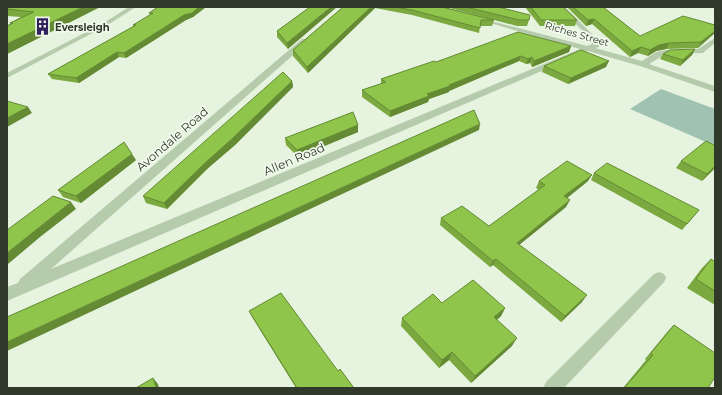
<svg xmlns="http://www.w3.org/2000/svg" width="722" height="395" font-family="Montserrat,sans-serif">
	<rect width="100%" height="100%" fill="#e5f3df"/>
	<polygon fill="#9fc2b2" points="661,89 715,109 715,143 713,145 630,109"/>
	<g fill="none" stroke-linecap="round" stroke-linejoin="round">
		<g fill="#b6cbab" fill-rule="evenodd">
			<polygon points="129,7 136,7 106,26 7,78 7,73 102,24"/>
			<polygon points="558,7 565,7 588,30 600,43 599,47 595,48 642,61 656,52 666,50 698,49 715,38 715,43 703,53 666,54 649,64 715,86 715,92 640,66 588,51 7,301 7,287 18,283 20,279 302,39 305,39 309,41 51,269 580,49 476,19 476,17 587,46 592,44 584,32"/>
			<polygon points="659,272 664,274 666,278 664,282 564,388 543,388 546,382 654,274"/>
		</g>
	</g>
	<g fill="#7ba940">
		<polygon points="7,7 100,7 7,54 7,26 10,24 10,23 21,17 7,16"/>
		<polygon points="158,7 206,7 193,17 186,20 126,58 119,57 79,83 52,79 48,74 134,26 133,25 150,15 149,13"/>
		<polygon points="310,7 288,49 277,37 277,31"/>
		<polygon points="343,7 442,7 494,20 492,26 480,26 479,33 412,15 375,8 308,73 293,56 293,50"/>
		<polygon points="446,7 498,7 529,20 527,26 517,26"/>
		<polygon points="525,7 563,7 577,20 575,26 540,26"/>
		<polygon points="567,7 603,7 640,36 715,25 698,48 666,49 656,51 648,56 638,53 630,57 592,24 586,26"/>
		<polygon points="571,46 569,52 532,67 530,63 526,64 519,61 449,91 449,92 429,99 428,102 390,117 362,97 362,90 381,84 381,79 436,62"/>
		<polygon points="695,49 692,55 680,66 660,59 663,54"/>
		<polygon points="544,66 606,67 568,84 542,72"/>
		<polygon points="292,81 293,87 235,145 207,169 167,209 146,203 143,196"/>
		<polygon points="358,125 358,132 298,157 286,145 285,138"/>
		<polygon points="136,160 81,203 63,197 58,190"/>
		<polygon points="681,161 715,168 702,181 676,168"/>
		<polygon points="594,173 699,210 682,230 591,180"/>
		<polygon points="539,181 588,181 567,198 566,207 519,245 582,302 561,322 493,265 490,267 440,225 441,218 489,226 539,190 536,188"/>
		<polygon points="711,259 715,262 715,305 687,288 702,268"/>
		<polygon points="442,303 505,308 501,316 497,320 512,346 471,383 449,360 439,368 401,326 402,318"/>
		<polygon points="249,311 338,371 354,388 296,388 252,317"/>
		<polygon points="674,325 708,388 623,388 646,360 645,359 668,331"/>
	</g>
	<g fill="#648a34">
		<polygon points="83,7 100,7 7,54 7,44"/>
		<polygon points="199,7 206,7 193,17 186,20 126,58 124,53 184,15"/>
		<polygon points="331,7 337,7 288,49 287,43"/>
		<polygon points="371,7 375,7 375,8 308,73 307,67"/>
		<polygon points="594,19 592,24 586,26 588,20"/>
		<polygon points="715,31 715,33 698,48 701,42"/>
		<polygon points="669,43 666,49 656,51 648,56 650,50 659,45"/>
		<polygon points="571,46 569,52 532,67 534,61"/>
		<polygon points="641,47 638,53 630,57 632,51"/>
		<polygon points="695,49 692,55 680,66 683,60"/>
		<polygon points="117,52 119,57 79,83 76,78"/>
		<polygon points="521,56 519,61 449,91 449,92 429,99 428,102 390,117 390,111 427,94"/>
		<polygon points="532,57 530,63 526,64 528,59"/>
		<polygon points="609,61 606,67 568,84 571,78"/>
		<polygon points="292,81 293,87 235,145 207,169 167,209 164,203 205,163"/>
		<polygon points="28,107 32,113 7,127 7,118"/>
		<polygon points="480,124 479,130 7,351 7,342"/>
		<polygon points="358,125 358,132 298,157 297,150"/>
		<polygon points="132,154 136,160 81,203 76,196"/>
		<polygon points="715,166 715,168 702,181 707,174"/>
		<polygon points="592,175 588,181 561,203 564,196"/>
		<polygon points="570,200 566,207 514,249 517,243"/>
		<polygon points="71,202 76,209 40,237 8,264 7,263 7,253"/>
		<polygon points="496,259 493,265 490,267 493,261"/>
		<polygon points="587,295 582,302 561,322 565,316"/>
		<polygon points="505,308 501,316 490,326 494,317"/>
		<polygon points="517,338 512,346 471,383 475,376"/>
		<polygon points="452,352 449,360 439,368 442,360"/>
		<polygon points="153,378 158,384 159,388 156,388"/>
	</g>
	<g fill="#8fc54b" stroke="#648a34">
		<polygon points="7,7 83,7 7,44 7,26 13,23 10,23 34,12 7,9"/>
		<polygon points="158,7 199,7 192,13 184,15 124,53 117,52 76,78 48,74 136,25 133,25 153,13 149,13"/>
		<polygon points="310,7 331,7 287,43 277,31"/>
		<polygon points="343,7 371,7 307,67 293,50"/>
		<polygon points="395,7 442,7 494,20 481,20 480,28 412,10"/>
		<polygon points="466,7 498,7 530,15 529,20 519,20"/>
		<polygon points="531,7 563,7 577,20 541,20"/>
		<polygon points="573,7 603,7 640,36 683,16 715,25 715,31 701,42 669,43 659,45 650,50 641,47 632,51 594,19 588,20"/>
		<polygon points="518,32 571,46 534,61 532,57 528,59 521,56 449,85 450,86 427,94 429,96 390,111 362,90 386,82 381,79 434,61 436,62"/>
		<polygon points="695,49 683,60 663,54 670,50"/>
		<polygon points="581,50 609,61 571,78 544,66"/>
		<polygon points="283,72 292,81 233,138 205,163 164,203 143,196"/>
		<polygon points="7,101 28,107 7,118"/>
		<polygon points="474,110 480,124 7,342 7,317"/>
		<polygon points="353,112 358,125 297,150 285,138"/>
		<polygon points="706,141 714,145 715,145 715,166 707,174 681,161"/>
		<polygon points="124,142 132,154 76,196 58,190"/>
		<polygon points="567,161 592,175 564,196 570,200 517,243 587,295 565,316 496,259 493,261 441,218 462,206 489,226 545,185 539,181"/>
		<polygon points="607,163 699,210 687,224 594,173"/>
		<polygon points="53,196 71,202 7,253 7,230"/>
		<polygon points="711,259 715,262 715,291 696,279"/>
		<polygon points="473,280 505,308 494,317 517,338 475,376 452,352 442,360 402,318 433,294 442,303"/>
		<polygon points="281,293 338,371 340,369 354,388 297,388 249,311"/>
		<polygon points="674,325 715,353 715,377 708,388 624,388 653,355 651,353"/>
		<polygon points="153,378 156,388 136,388"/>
	</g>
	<defs>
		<symbol id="building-bare" viewBox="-9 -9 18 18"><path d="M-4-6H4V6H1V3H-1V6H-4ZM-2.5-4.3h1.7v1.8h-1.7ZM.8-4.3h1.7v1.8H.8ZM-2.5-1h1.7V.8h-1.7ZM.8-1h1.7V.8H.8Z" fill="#30205b" stroke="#f0faec" stroke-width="2.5" paint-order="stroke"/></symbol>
	</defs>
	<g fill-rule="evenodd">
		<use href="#building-bare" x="30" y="14" width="25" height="25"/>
	</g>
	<g text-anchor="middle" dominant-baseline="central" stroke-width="3.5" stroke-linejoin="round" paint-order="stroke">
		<g font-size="10" font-weight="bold" fill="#31392a" stroke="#f0faec" text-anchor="start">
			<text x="55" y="27">Eversleigh</text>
		</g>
		<g font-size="10" fill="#31392a" stroke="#f0faec">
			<text transform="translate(577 34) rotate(16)">Riches Street</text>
		</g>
		<g font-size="12" fill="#31392a" stroke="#f0faec">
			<text transform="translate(172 139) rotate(-41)">Avondale Road</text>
			<text transform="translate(294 159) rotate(-23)">Allen Road</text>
		</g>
	</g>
	<rect width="722" height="395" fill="none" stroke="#31392a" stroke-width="16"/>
</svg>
